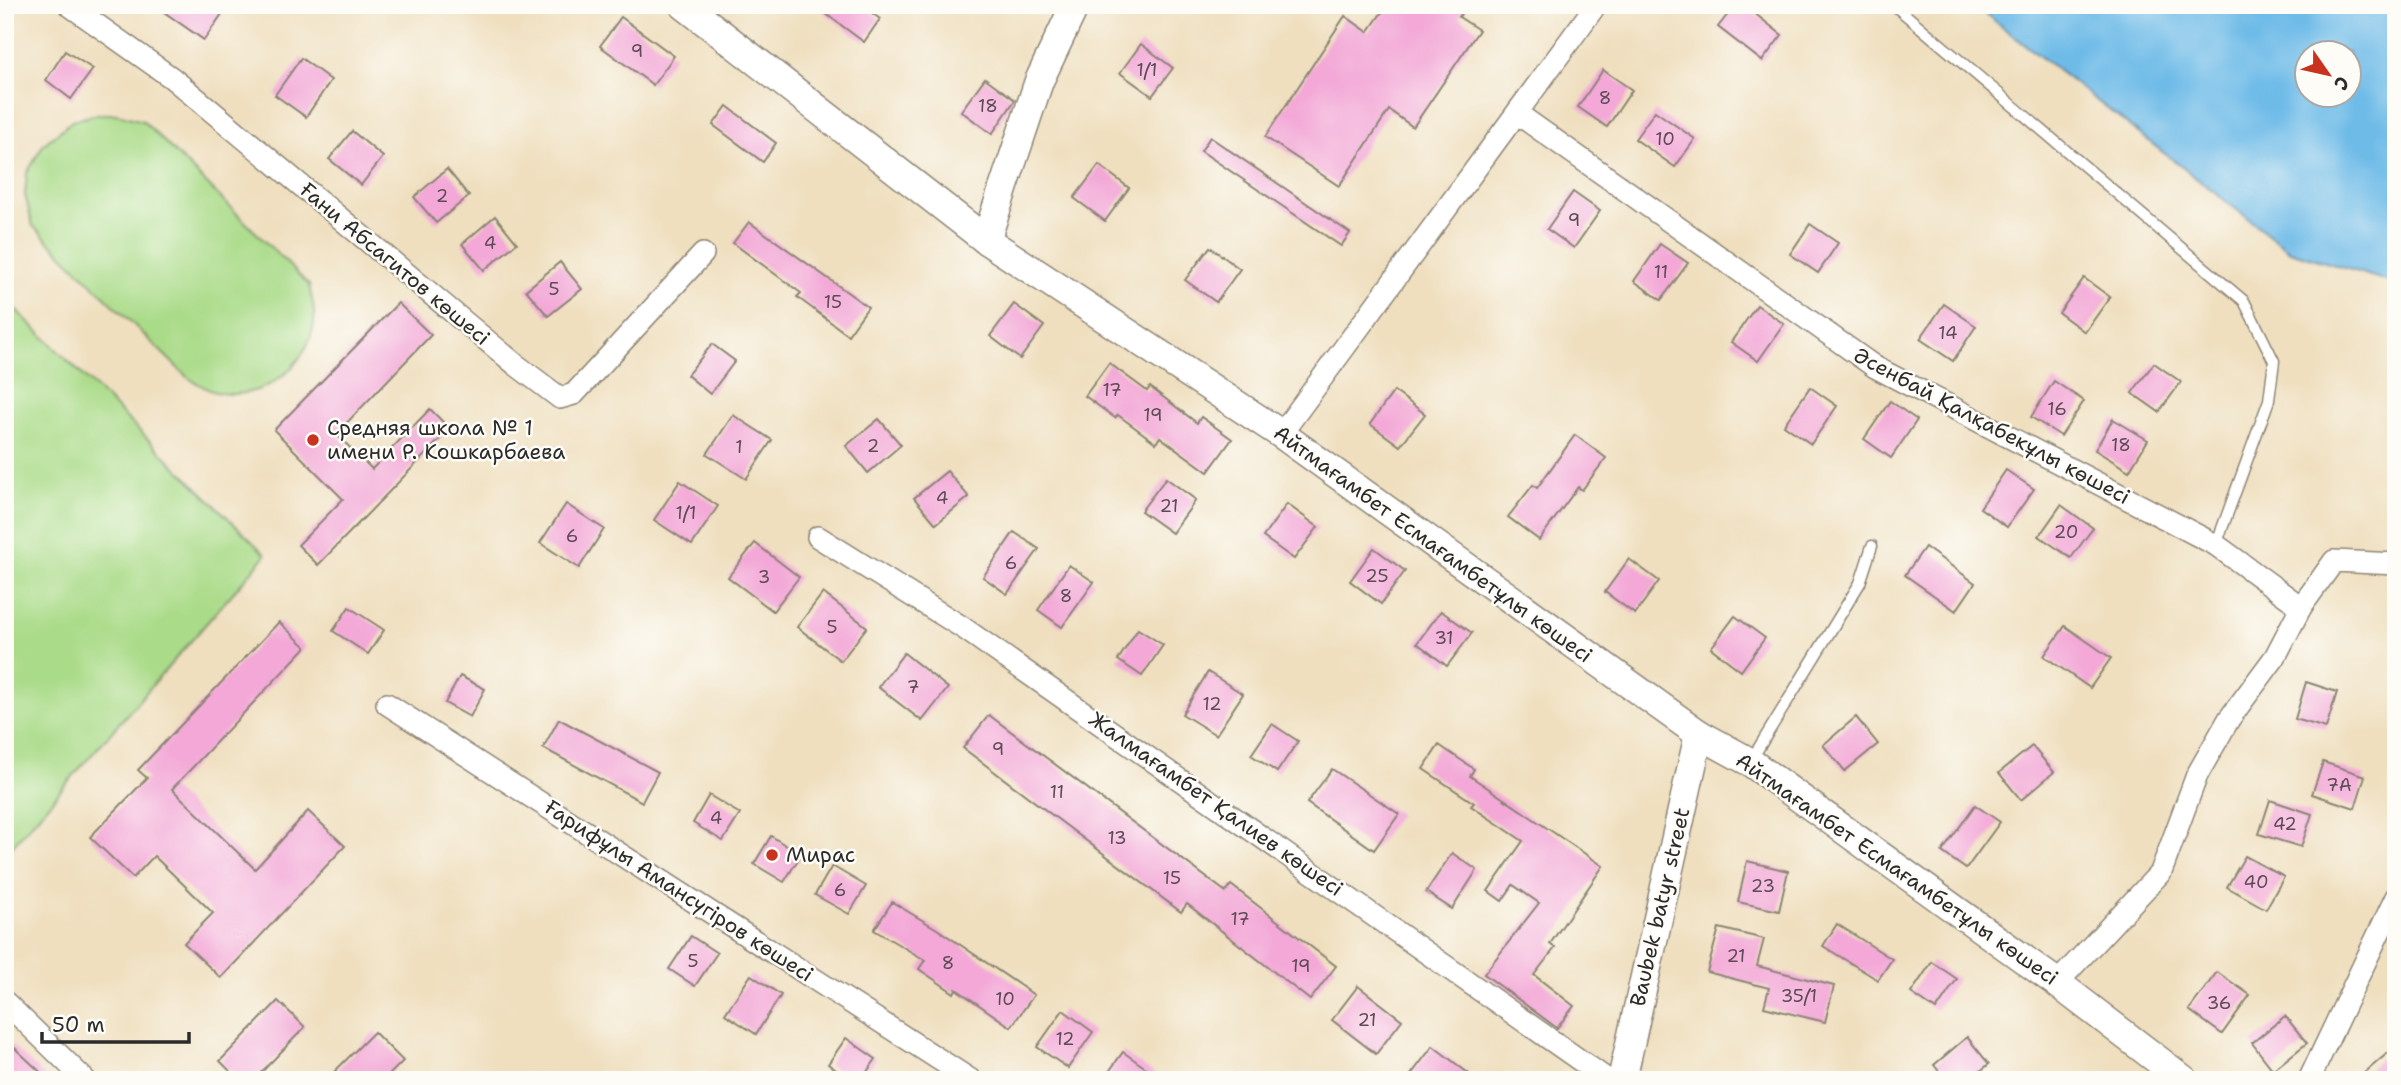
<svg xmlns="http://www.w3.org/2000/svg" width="2401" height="1085" font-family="'Shantell Sans',sans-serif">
	<rect width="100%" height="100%" fill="#fdfcf7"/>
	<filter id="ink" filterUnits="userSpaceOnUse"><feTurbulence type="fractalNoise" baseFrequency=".0143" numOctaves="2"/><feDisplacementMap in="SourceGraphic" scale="14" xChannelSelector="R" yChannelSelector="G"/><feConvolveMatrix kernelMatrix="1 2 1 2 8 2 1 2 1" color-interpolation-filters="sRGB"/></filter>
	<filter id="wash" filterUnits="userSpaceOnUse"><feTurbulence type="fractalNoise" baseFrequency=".00686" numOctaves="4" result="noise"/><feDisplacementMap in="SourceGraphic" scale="28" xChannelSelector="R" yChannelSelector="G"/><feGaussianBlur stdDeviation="1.57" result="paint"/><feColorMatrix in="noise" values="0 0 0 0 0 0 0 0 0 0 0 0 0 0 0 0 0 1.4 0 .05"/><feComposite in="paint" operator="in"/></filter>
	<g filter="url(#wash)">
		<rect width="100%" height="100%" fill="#efdfbf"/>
		<g fill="#aadb89" stroke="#6a835a" stroke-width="2">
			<path d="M97,114H117L143,121L309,285C311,297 316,311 314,323C307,367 262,403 216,392C206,390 196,382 187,377L33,226L25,195L27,173L43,145L72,121Z"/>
			<polygon points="5,299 266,555 5,854"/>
		</g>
		<path fill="#6ebbe8" stroke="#4c738a" stroke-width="2" fill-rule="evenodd" d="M1974,5H2396V284L2290,251ZM2306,52H2348V94H2306Z"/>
		<g id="blocks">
			<g fill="#f3a8d7">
				<polygon points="154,5 216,5 224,11 204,40"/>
				<polygon points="814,5 861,5 880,19 864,42"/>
				<polygon points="1387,5 1467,5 1459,17 1479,30 1413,127 1389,110 1339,186 1265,137 1345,16 1368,32"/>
				<polygon points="1735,5 1744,5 1782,35 1762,61 1718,27"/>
				<polygon points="621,17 674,56 653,85 600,46"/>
				<polygon points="1141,44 1173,68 1152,96 1120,73"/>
				<polygon points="65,51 93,69 71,99 46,80"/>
				<polygon points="301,58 331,80 306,117 275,95"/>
				<polygon points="1603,70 1632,90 1607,127 1578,107"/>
				<polygon points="985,78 1015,100 992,134 961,111"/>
				<polygon points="727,106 776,143 763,162 713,125"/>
				<polygon points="1655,111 1695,139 1675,167 1635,139"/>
				<polygon points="352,131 383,157 361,185 329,159"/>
				<polygon points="1210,137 1350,233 1341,246 1201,151"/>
				<polygon points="1099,165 1129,188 1105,221 1074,198"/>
				<polygon points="447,169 469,196 436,223 414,197"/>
				<polygon points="1573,192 1600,211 1574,248 1547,229"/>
				<polygon points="495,216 517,243 484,270 462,244"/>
				<polygon points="749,222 868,307 848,335 797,297 801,293 733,243"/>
				<polygon points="1810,224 1838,243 1818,273 1790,254"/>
				<polygon points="1660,244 1688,263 1661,300 1634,281"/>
				<polygon points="1210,247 1240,269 1216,302 1185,280"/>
				<polygon points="560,262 582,289 548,316 526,290"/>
				<polygon points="2084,278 2110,297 2085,332 2059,313"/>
				<polygon points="398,303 431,335 336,434 372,469 430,409 450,429 318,565 298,545 343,499 274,430"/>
				<polygon points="1014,304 1044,326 1020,359 990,336"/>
				<polygon points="1944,304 1976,326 1953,361 1920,339"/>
				<polygon points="1757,305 1784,324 1758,361 1731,342"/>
				<polygon points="712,344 735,361 710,394 687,375"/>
				<polygon points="1109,363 1147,391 1150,387 1197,423 1201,417 1232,439 1208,472 1160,437 1156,443 1118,415 1115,418 1085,396"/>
				<polygon points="2154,363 2181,382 2159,412 2132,393"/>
				<polygon points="2054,381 2084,401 2061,436 2031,417"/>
				<polygon points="1810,387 1837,406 1811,444 1784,425"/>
				<polygon points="1394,391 1425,414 1400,446 1370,424"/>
				<polygon points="1890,401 1917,420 1891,458 1864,439"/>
				<polygon points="733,415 772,440 746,479 707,454"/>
				<polygon points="879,419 901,445 868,473 846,446"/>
				<polygon points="2113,419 2148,440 2129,471 2095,450"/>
				<polygon points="1575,435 1606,458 1582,490 1578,487 1539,540 1508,517 1533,485 1537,488"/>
				<polygon points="2006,470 2034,489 2007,527 1980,508"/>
				<polygon points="947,471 969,497 936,524 914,498"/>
				<polygon points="1166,478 1196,500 1172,533 1141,511"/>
				<polygon points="680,481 718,506 692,545 654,520"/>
				<polygon points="566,504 604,529 579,568 540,543"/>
				<polygon points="1287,504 1318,527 1294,559 1263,537"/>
				<polygon points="2061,505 2093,528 2071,558 2039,536"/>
				<polygon points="1014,532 1039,549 1007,594 983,577"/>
				<polygon points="755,543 799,577 773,611 728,577"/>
				<polygon points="1925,547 1975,583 1956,611 1905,575"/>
				<polygon points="1374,548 1405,571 1381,604 1350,581"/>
				<polygon points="1629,559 1659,581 1635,614 1605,592"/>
				<polygon points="1069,565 1094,582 1062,627 1038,610"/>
				<polygon points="823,593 867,627 841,661 797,627"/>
				<polygon points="349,607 384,630 368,654 333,631"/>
				<polygon points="1441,611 1472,633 1447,666 1417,643"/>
				<polygon points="1735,616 1765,638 1741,671 1711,648"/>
				<polygon points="279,622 306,647 172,789 255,869 308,811 345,846 221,978 184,943 213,913 154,856 133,878 90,837 147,778 138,770"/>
				<polygon points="2065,626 2111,658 2090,688 2044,656"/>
				<polygon points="1138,629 1163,645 1142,676 1118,660"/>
				<polygon points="904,653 948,688 922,721 878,687"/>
				<polygon points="1208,672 1243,694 1216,735 1182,714"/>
				<polygon points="460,676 485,689 470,717 445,703"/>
				<polygon points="2306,682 2337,692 2326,728 2295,719"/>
				<polygon points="989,715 1226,892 1231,885 1336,966 1310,1000 1187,904 1181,912 963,748"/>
				<polygon points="1856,717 1878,744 1845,771 1823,745"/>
				<polygon points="559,719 658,772 642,802 543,748"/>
				<polygon points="1272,724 1298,741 1277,772 1251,755"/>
				<polygon points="1439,745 1474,769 1470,776 1603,866 1550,944 1555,948 1534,975 1574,1006 1557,1028 1484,974 1539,903 1513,885 1502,901 1488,891 1523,841 1471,806 1474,803 1423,769"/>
				<polygon points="2032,746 2054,772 2021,800 1999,773"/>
				<polygon points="2323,762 2365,776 2355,808 2312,794"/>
				<polygon points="1332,769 1399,814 1374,850 1307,803"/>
				<polygon points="709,795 740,814 723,841 693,823"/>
				<polygon points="2270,800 2312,814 2301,847 2259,834"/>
				<polygon points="1975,805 2000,822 1966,869 1942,852"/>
				<polygon points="771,836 801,855 784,882 754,864"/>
				<polygon points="1452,853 1477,870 1452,909 1426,892"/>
				<polygon points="2245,856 2284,877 2266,909 2227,887"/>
				<polygon points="1747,861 1788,871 1779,911 1738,902"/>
				<polygon points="832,866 866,886 849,914 815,895"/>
				<polygon points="892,902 937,929 1034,995 1011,1027 956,989 954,993 919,969 925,960 874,930"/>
				<polygon points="1837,924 1892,959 1878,980 1823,946"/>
				<polygon points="1719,928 1764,939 1757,966 1834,986 1825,1022 1764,1007 1769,988 1707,972"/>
				<polygon points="691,936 717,953 695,986 669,969"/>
				<polygon points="1932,962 1957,979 1936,1010 1911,993"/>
				<polygon points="2217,972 2250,995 2222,1034 2189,1010"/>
				<polygon points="751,975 781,995 756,1034 725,1014"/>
				<polygon points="1358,986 1402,1020 1376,1054 1332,1020"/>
				<polygon points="278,1001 305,1027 254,1080 239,1080 220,1061"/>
				<polygon points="1063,1010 1093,1032 1068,1068 1037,1047"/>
				<polygon points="2285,1016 2307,1043 2273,1070 2252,1043"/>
				<polygon points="374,1032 403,1061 384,1080 326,1080"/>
				<polygon points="1967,1037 1989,1064 1969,1080 1946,1080 1934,1065"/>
				<polygon points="846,1038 876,1059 861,1080 851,1080 828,1064"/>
				<polygon points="5,1039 49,1080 5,1080"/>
				<polygon points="1433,1046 1477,1080 1407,1080"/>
				<polygon points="2396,1046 2396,1080 2356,1080"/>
				<polygon points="1123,1052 1163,1080 1103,1080"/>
			</g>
		</g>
	</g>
	<g filter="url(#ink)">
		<use href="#blocks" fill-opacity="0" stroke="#8d8575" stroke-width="2"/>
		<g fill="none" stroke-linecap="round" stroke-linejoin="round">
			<defs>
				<g id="lane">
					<polyline points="1894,5 2244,301 2274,361 2269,400 2216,545"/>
					<polyline points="1750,762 1860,583 1872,546"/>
				</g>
				<g id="street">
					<polyline points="69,5 172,78 515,364 560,398 574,394 703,254"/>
					<polyline points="1518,114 1875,367 2216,545 2301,607"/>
					<polyline points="1281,434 1593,9"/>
					<polyline points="818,537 962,627 1608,1080"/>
					<polyline points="387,704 971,1080"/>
					<polyline points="2057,983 2161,872 2197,775 2229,719 2275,657 2301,607 2334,561 2396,564"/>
					<polyline points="5,1002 85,1080"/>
					<polyline points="2309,1080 2396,897"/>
				</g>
				<g id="secondary">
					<polyline points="684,5 986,240 1281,434 1699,734 1750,762 2057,983 2184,1080"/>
					<polyline points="986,240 1039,81 1075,5"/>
					<polyline points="1622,1080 1699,734"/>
				</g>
			</defs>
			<use href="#lane" stroke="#8d8575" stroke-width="13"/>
			<use href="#street" stroke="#8d8575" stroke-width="24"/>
			<use href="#secondary" stroke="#8d8575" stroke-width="31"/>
			<use href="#lane" stroke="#fff" stroke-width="10"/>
			<use href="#street" stroke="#fff" stroke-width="21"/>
			<use href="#secondary" stroke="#fff" stroke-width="28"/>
		</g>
	</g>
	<g fill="#c8321e" stroke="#fdfcf7" stroke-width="2.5">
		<circle cx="313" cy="440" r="7"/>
		<circle cx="772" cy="855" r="7"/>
	</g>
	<g text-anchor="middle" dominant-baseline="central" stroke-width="5" stroke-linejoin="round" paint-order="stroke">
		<g font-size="18" fill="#5d4a56">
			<text x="637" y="51">9</text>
			<text x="1147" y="70">1/1</text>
			<text x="1605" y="98">8</text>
			<text x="988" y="106">18</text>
			<text x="1665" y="139">10</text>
			<text x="442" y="196">2</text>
			<text x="1574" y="220">9</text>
			<text x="490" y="243">4</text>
			<text x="1661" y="272">11</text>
			<text x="554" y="289">5</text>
			<text x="833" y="302">15</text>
			<text x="1948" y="333">14</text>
			<text x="1112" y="390">17</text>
			<text x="2057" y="409">16</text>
			<text x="1153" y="415">19</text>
			<text x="2121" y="445">18</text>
			<text x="873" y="446">2</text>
			<text x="739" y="447">1</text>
			<text x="942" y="498">4</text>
			<text x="1169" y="506">21</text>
			<text x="686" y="513">1/1</text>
			<text x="2066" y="532">20</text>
			<text x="572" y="536">6</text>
			<text x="1011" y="563">6</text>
			<text x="1377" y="576">25</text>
			<text x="764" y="577">3</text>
			<text x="1066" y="596">8</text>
			<text x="832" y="627">5</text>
			<text x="1444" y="638">31</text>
			<text x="913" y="687">7</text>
			<text x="1212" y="704">12</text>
			<text x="998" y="749">9</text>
			<text x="2339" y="785">7А</text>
			<text x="1057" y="792">11</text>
			<text x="716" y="818">4</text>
			<text x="2285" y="824">42</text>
			<text x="1117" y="838">13</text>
			<text x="1172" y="878">15</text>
			<text x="2256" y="882">40</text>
			<text x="1763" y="886">23</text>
			<text x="840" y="890">6</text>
			<text x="1240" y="919">17</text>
			<text x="1736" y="956">21</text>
			<text x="693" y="961">5</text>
			<text x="948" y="963">8</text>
			<text x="1301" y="966">19</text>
			<text x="1799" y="996">35/1</text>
			<text x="1005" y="999">10</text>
			<text x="2219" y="1003">36</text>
			<text x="1367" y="1020">21</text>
			<text x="1065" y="1039">12</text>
		</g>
		<g font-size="21" fill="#2b2b2b" stroke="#fdfcf7">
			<text transform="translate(395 264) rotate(40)">Ғани Абсагитов көшесі</text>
			<text transform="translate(1992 426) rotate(28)">Әсенбай Қалқабекұлы көшесі</text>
			<text transform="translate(1433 544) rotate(36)">Айтмағамбет Есмағамбетұлы көшесі</text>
			<text transform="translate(1216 804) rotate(35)">Жалмағамбет Қалиев көшесі</text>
			<text transform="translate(1897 869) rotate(35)">Айтмағамбет Есмағамбетұлы көшесі</text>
			<text transform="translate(679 891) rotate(33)">Ғарифұлы Амансүгіров көшесі</text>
			<text transform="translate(1660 907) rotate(-77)">Baubek batyr street</text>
		</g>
		<g font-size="21" fill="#2b2b2b" stroke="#fdfcf7" text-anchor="start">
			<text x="327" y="428">Средняя школа № 1<tspan x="327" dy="24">имени Р. Кошкарбаева</tspan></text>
			<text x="786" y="855">Мирас</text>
		</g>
	</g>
	<rect width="2401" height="1085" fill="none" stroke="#fdfcf7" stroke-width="28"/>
	<g transform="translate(2328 74) rotate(124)"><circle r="33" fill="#fdfcf7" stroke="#a9a8a5" stroke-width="2"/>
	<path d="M0-5L12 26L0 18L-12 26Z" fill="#c8321e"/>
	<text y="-10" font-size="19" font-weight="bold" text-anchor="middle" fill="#2b2b2b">С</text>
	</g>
	<path d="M42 1032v10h147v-10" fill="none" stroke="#2b2b2b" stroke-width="3.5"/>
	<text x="52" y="1032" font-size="21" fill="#2b2b2b" stroke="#fdfcf7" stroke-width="5" paint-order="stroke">50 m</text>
</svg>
